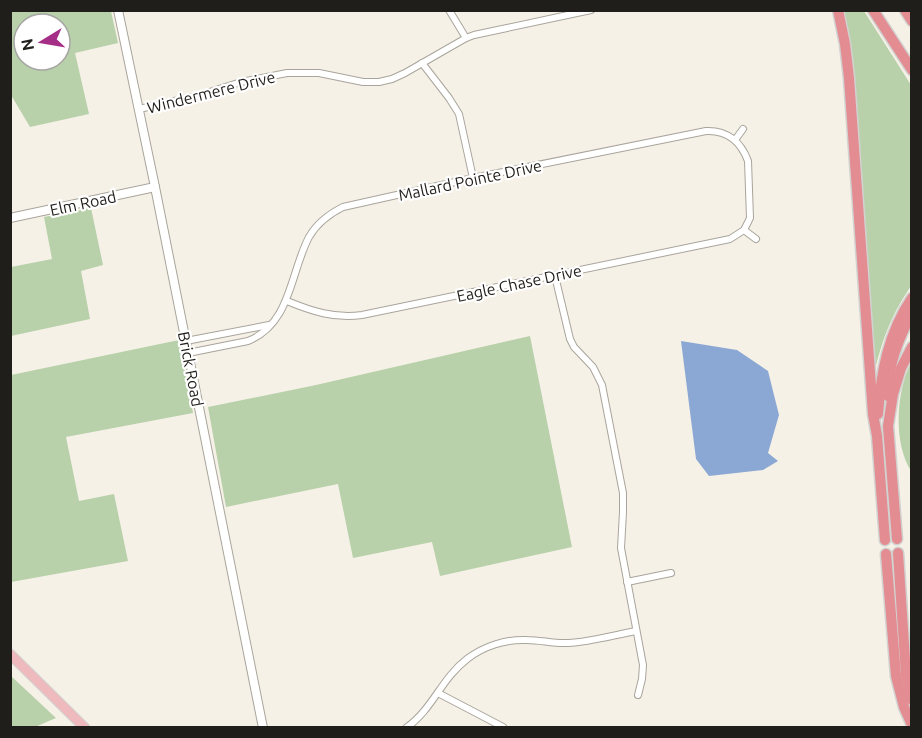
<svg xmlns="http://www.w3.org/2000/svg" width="922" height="738" font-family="Ubuntu,sans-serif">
	<rect width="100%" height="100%" fill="#f6f1e7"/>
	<g fill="#b8d1aa" fill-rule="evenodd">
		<path d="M10,11H111L118,43L75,53L89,114L30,127L11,95ZM24,24H60V60H24Z"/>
		<path d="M841,11H864L911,85V286C892,314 883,337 875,370H874Z"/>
		<polygon points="91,208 103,265 81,271 90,319 11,336 11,267 52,259 44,217"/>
		<polygon points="530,336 572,547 440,576 432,542 353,558 338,484 226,507 208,407 316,385"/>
		<polygon points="179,340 193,413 66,437 79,501 114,494 128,561 11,582 11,375"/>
		<path d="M911,363V471C893,443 896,391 911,363Z"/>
		<polygon points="10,676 11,676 56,718 35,727 11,727"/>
	</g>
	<polygon fill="#8ba8d4" points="681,341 737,350 768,371 779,415 768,453 778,461 763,470 709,476 696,459"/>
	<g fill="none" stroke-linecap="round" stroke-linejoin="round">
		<defs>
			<g id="minor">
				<polyline points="449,10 466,38"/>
				<polyline points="422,63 449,98 459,114 473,178"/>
				<polyline points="139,109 197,96 241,82 287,73 319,73 363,82 379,82 392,79 405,73 466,38 474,35 591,10"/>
				<polyline points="735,140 743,129"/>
				<polyline points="744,230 756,239"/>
				<polyline points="555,276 570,339 574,347 593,367 602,385 623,493 623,512 621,548 643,665 642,679 638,695"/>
				<polyline points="186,341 269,325"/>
				<path d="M188,353L248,341C291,324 290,273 309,237C317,223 329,214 343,207L473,178L706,131C727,130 741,142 748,161L750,218L744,230L730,239L362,315C335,319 311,311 287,301"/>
				<polyline points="627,582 671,573"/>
				<polyline points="438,693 503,727"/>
				<path d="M406,728C433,709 441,679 467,659C484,646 506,639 527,640C541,640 554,644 568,643C591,642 614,635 636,631"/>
			</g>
			<g id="tertiary">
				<polyline points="118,10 155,187 263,728"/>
				<polyline points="10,218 155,187"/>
			</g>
			<polyline id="primary" points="10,654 85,728"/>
			<g id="motorway">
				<polyline points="838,10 845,44 849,78 873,414 877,436 885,540"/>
				<polyline points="873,10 912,70"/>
				<polyline points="905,10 912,21"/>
				<path d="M888,396C887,366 899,338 912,312"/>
				<path d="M878,414C881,373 888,333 912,298"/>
				<polyline points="897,539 888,426 893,394 901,368 912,347"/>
				<polyline points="898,553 906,675 912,700"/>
				<polyline points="886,554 896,676 904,707 912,725"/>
			</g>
		</defs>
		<use href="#minor" stroke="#a9a59c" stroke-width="8"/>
		<use href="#tertiary" stroke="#a9a59c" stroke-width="10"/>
		<use href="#primary" stroke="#d2d2d1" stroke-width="11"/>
		<use href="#motorway" stroke="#d2d2d1" stroke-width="13"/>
		<use href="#minor" stroke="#fff" stroke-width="6"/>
		<use href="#tertiary" stroke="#fff" stroke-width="8"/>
		<use href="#primary" stroke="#eebabd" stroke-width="9"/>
		<use href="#motorway" stroke="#e38c91" stroke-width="10"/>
	</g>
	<g text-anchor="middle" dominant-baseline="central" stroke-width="4.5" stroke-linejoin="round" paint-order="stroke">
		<g font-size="16" fill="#201e1a" stroke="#fff">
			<text transform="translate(211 92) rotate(-14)">Windermere Drive</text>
			<text transform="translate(470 180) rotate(-12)">Mallard Pointe Drive</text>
			<text transform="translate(83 203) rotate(-12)">Elm Road</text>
			<text transform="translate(519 283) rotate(-12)">Eagle Chase Drive</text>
			<text transform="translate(191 369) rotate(79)">Brick Road</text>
		</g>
	</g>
	<rect width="922" height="738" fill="none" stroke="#201e1a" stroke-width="24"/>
	<g transform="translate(42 42) rotate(259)"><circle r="28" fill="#ffffff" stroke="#a6a5a3" stroke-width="1.5"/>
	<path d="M0-4.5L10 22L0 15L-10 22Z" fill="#a52e87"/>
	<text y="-9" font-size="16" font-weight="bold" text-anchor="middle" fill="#201e1a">N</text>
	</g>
</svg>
